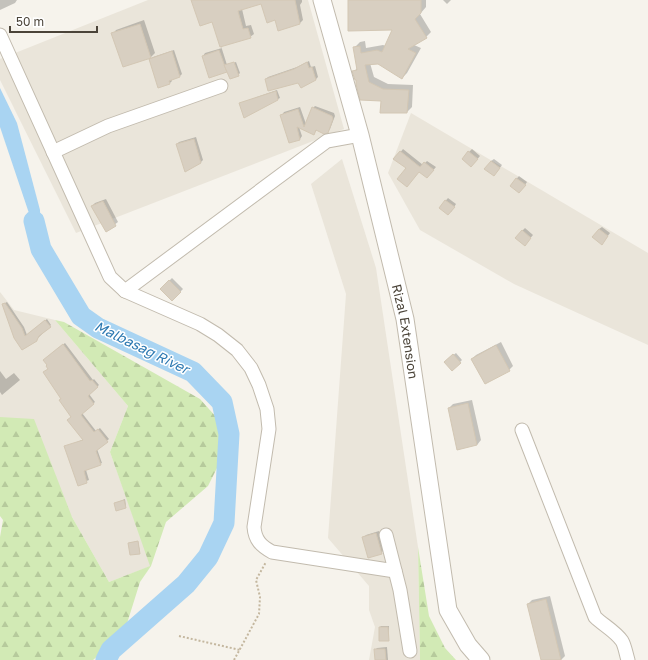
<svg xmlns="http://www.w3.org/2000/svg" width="648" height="660" font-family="'Golos Text',sans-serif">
	<defs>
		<pattern id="forest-firs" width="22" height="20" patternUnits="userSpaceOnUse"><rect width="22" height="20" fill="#d2eab5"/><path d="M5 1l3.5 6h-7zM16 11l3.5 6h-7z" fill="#b6ca9c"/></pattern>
	</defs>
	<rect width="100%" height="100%" fill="#f6f3ec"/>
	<g fill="#eae5da">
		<polygon points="148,0 308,0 344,129 76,233 0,80 0,59"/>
		<polygon points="411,113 648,253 648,345 514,284 420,230 388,173"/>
		<polygon points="342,159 376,268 418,547 420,660 369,660 375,627 369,610 369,586 328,538 346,294 311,184"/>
		<polygon points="0,292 14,310 55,320 128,406 110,452 151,566 109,582 72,517 0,417"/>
	</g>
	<g fill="url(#forest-firs)">
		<polygon points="55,320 64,322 200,399 217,418 221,447 220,462 208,486 166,522 151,566 140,582 124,633 93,660 0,660 0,537 3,520 0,516 0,417 34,419 72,517 109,582 150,566 110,452 128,406"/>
		<polygon points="418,547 429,616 445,648 456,660 420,660"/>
	</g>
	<polygon fill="#a9d4f2" points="0,88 17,123 40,210 41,249 0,127"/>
	<g fill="#0003">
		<polygon points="0,0 17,0 15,3 0,10"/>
		<polygon points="192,0 302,0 302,2 300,5 303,20 300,23 276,19 262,2 242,9 246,26 251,25 254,34 250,37 221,46 227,65 236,62 240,73 238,75 203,56 205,53 222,48 213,20"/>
		<polygon points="349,0 426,0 426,7 420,14 431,32 426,37 414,45 421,48 407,73 402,78 378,63 370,63 374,77 388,84 413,85 412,107 407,112 382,100 358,79 354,72 357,68 354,48 360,42 365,41 366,48 383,45 386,46 394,29"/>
		<polygon points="443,0 451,0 447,4"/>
		<polygon points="144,20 155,53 151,57 123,66 113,34 116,30"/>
		<polygon points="174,50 182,74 180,76 171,79 172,81 170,83 150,59 153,57"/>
		<polygon points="309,61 311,67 315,66 318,77 315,80 298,81 266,79 268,77 297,67"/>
		<polygon points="277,90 280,98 278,99 240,103"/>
		<polygon points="315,106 334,113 335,116 330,129 328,132 317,130 314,133 299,127 302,136 300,139 289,142 282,115 284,112 300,107 306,124 313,108"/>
		<polygon points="196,137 203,160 200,163 177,144 179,142"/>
		<polygon points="403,149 423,165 427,161 436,167 430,174 395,159"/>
		<polygon points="472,149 480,156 474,163 469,152"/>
		<polygon points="494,159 502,165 496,173 491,161"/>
		<polygon points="519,176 527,182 522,189 511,185"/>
		<polygon points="448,198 456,204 451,212 440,207"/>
		<polygon points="106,199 118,222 106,231 92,206 95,203"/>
		<polygon points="602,227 610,233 604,241 599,229"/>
		<polygon points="525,228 533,235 527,242 522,231"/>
		<polygon points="172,278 183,289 172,300 161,289"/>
		<polygon points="7,302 24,327 27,335 47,319 51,325 38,338 37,340 23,349 3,304"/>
		<polygon points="501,342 513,366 509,370 472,359 476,355"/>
		<polygon points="65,343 93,380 94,379 99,385 89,394 95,402 82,413 96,431 100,428 109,439 97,449 102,463 86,470 89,480 79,484 66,447 84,439 62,399 49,369 46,358"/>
		<polygon points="456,353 462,360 460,362 448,359"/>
		<polygon points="0,371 6,379 14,373 20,380 2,395 0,392"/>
		<polygon points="472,400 481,440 477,445 449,408 453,404"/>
		<polygon points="125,499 126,506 125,507 115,503"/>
		<polygon points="379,531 383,551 381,553 364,537 366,535"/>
		<polygon points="138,541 140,552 139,553 129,543"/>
		<polygon points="550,596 565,656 561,660 542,660 528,604 532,600"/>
		<polygon points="381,626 389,626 388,640 380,627"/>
		<polygon points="387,647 388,660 377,660 375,650 377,648"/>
	</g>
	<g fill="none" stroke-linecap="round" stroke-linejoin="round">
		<polyline stroke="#a9d4f2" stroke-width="21" points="34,221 41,249 81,316 98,328 193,372 222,402 229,434 224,523 208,557 186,584 111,650 106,660"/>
	</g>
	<g fill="#d8cfc1" stroke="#d3c7b4">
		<polygon points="191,0 295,0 300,24 278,31 275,20 267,23 261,4 238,11 243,29 248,28 251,38 220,47 212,22 200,26"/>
		<polygon points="348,0 421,0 421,13 415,19 427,38 408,49 416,53 402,79 378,64 365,65 369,82 383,89 409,90 407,113 380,113 381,101 360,100 356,84 356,80 355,80 352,71 357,70 353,47 360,46 361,53 377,50 382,52 392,30 348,31"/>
		<polygon points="140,24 151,58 123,67 111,33"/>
		<polygon points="219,50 227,72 209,78 202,56"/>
		<polygon points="172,51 180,77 169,81 170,84 158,88 149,59"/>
		<polygon points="234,62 239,76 230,79 224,65"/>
		<polygon points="307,62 309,68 312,67 316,80 301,88 298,83 268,91 265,79 294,69"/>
		<polygon points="276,91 278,100 244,118 239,103"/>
		<polygon points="312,107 332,116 333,119 328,133 324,134 316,130 314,135 297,127 300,140 289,143 280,115 298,109 304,127"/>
		<polygon points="194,139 201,163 185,172 176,144"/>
		<polygon points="400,151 420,167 424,162 434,170 427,178 419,172 407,187 397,179 406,168 393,159"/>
		<polygon points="468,151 478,159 471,167 462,159"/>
		<polygon points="491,161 500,168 494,176 484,169"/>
		<polygon points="516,178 526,185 519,193 510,186"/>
		<polygon points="445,200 455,207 448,215 439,208"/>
		<polygon points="103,201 116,226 106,232 91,206"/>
		<polygon points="599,229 608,236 602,245 592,237"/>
		<polygon points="522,230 531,238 525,246 515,238"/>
		<polygon points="169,280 181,292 172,301 160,289"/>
		<polygon points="5,303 22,328 25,336 45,320 51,327 39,336 37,340 37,341 22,350 14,338 2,304"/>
		<polygon points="63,344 90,381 92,380 98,387 88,396 94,404 81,415 94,432 98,429 108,442 96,451 101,465 84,471 87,483 78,486 64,446 83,440 67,420 71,417 59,400 61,399 43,372 48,369 46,366 47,365 43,360"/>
		<polygon points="496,345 510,371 485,384 471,359"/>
		<polygon points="453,354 461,363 452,371 444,362"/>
		<polygon points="468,403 477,445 457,450 448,408"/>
		<polygon points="124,500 126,508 116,511 114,503"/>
		<polygon points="376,533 382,554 368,558 362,537"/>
		<polygon points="138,541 140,554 130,555 128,543"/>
		<polygon points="546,599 561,660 541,660 527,604"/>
		<polygon points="379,627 388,627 389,641 379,641"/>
		<polygon points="374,649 385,649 386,660 375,660"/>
	</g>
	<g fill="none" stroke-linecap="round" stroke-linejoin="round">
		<defs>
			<g id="minor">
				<path d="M0,35L110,277L125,291L200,324L218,335L237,350L251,368L259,385L267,409L269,429L254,527C255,540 261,546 272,552L395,571"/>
				<polyline points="53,152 108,126 221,86"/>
				<polyline points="125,291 327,141 360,135"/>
				<path d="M522,430L595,617C603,625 615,631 622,641C625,646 626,654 628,660"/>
				<polyline points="386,535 400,590 410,651"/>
			</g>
			<g id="tertiary">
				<path id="s1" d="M322,0L360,135L405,319L448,610L468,645L481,660"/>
			</g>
		</defs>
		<use href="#minor" stroke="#c2bbae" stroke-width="15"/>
		<use href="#tertiary" stroke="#c2bbae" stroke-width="19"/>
		<g stroke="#c4b79f" stroke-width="2" stroke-dasharray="2 2" stroke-linecap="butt">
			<polyline points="179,636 240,650"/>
			<polyline points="234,660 259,614 260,597 256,580 266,562"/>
		</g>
		<use href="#minor" stroke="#fff" stroke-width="13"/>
		<use href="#tertiary" stroke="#fff" stroke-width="17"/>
	</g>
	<g text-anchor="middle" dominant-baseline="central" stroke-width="3" stroke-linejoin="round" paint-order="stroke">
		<g font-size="13" fill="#4b4439" stroke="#fff">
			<text stroke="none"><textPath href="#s1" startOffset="342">Rizal Extension</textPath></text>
		</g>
		<g font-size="14" font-style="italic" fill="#2e7ab2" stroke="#fff">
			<text transform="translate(142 347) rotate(26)">Malbasag River</text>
		</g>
	</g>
	<path d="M10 26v6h87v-6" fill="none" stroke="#4b4439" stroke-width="2"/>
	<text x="16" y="26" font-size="12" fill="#4b4439" stroke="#ffffff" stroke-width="3" paint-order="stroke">50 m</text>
</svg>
